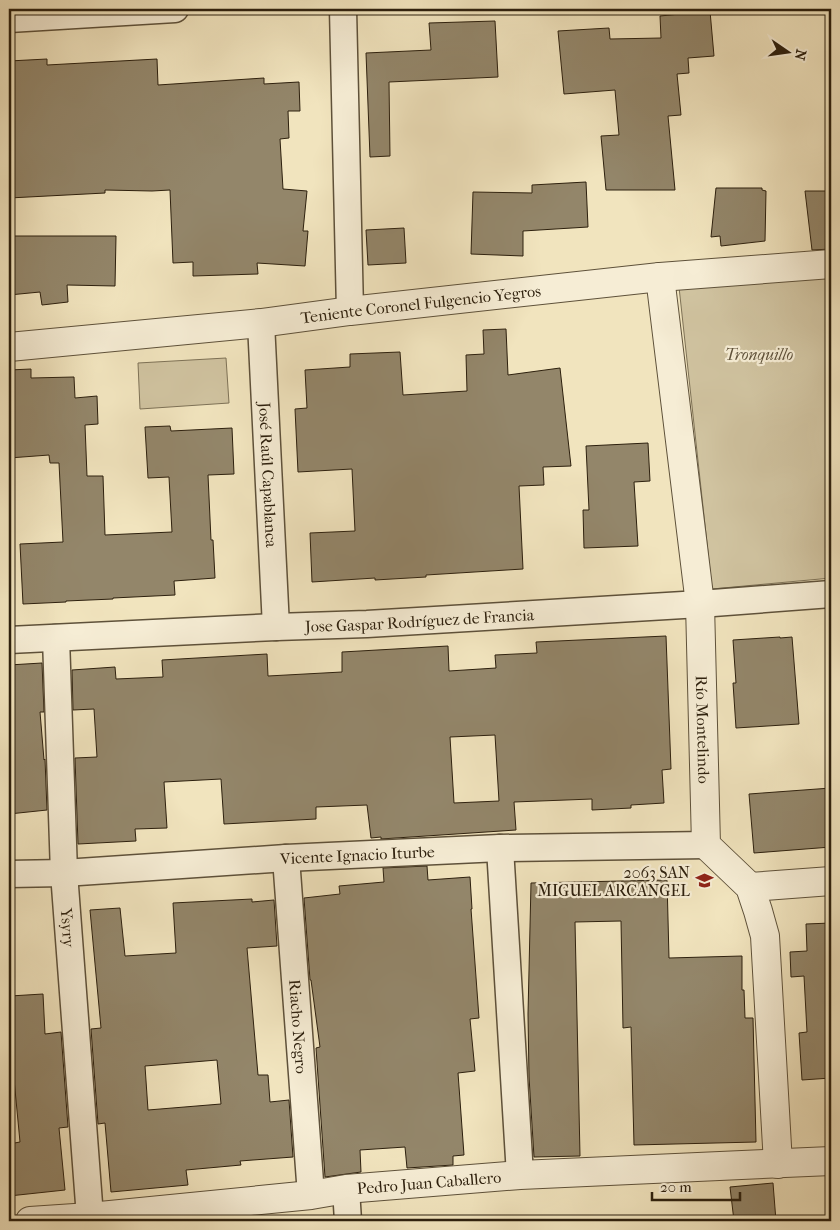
<svg xmlns="http://www.w3.org/2000/svg" width="840" height="1230" font-family="'IM FELL French Canon',serif">
	<rect width="100%" height="100%" fill="#f1e4be"/>
	<filter id="stains"><feTurbulence type="fractalNoise" baseFrequency=".004" numOctaves="4"/><feColorMatrix values="0 0 0 0 .2 0 0 0 0 .09 0 0 0 0 .02 0 0 0 .5 -.17"/></filter>
	<radialGradient id="worn" r=".72"><stop offset=".6" stop-color="#630" stop-opacity="0"/><stop offset="1" stop-color="#630" stop-opacity=".3"/></radialGradient>
	<g fill="#d0c3a0" stroke="#7e7257">
		<polygon points="831,274 831,578 712,589 679,287"/>
		<polygon points="226,358 229,403 140,409 138,363"/>
	</g>
	<g fill="#93866a" stroke="#2d200e" fill-rule="evenodd">
		<polygon points="710,11 714,56 688,58 689,73 677,74 681,115 668,116 675,190 606,190 601,136 619,135 615,90 564,94 558,31 609,28 610,39 661,38 660,16"/>
		<polygon points="495,21 498,77 389,82 390,156 370,157 366,53 431,50 429,23"/>
		<polygon points="47,59 47,65 157,59 158,85 264,78 264,84 299,82 300,111 288,111 289,138 280,139 283,189 307,191 303,231 308,231 305,266 257,263 258,274 193,276 193,262 173,263 170,190 152,191 105,190 105,193 9,198 9,61"/>
		<polygon points="586,182 588,227 523,231 523,256 471,254 473,192 532,193 532,185"/>
		<polygon points="716,188 762,188 762,190 766,191 765,241 721,246 720,236 711,237"/>
		<polygon points="805,191 831,191 831,249 812,250"/>
		<polygon points="404,228 406,263 368,265 366,230"/>
		<polygon points="9,236 116,236 115,286 67,285 68,302 42,305 40,292 9,295"/>
		<polygon points="506,329 508,375 560,368 571,466 543,467 544,485 519,486 523,569 426,575 426,577 375,580 375,578 312,582 310,533 355,531 352,469 298,472 295,409 307,408 305,370 350,367 350,354 400,352 403,395 467,391 466,355 484,354 483,330"/>
		<polygon points="31,369 31,378 74,377 75,398 97,396 98,424 85,425 87,476 103,476 105,535 172,532 169,477 148,478 145,427 170,426 171,431 232,428 234,474 208,475 211,540 213,540 215,578 174,581 175,595 113,598 113,599 66,601 66,602 23,604 20,544 63,542 59,463 50,463 49,455 9,458 9,370"/>
		<polygon points="648,443 650,481 634,482 638,546 584,548 583,510 589,510 586,446"/>
		<path d="M666,636L671,769L662,770L664,803L631,805V808L592,810V799L514,802L516,830L381,839V837L371,838L367,805L316,807V819L224,824L221,779L164,782L167,828L135,829L136,841L78,844L75,758L97,757L94,709L73,710L72,670L115,667L116,679L163,677L162,660L267,654L268,676L342,672V652L448,646L449,671L496,668L495,655L537,653L536,642ZM495,735L499,801L454,803L450,737Z"/>
		<polygon points="780,637 780,638 792,637 799,724 736,728 733,683 736,683 733,640"/>
		<polygon points="42,663 44,712 40,712 44,760 45,759 47,810 9,814 9,665"/>
		<polygon points="831,788 831,847 754,853 749,794"/>
		<polygon points="427,866 428,880 470,877 472,909 471,909 479,1018 470,1019 475,1071 458,1073 464,1155 453,1156 453,1165 407,1168 405,1147 360,1150 361,1172 325,1177 316,1048 320,1047 311,980 310,980 304,898 340,894 339,886 384,882 383,868"/>
		<polygon points="667,880 669,958 742,956 742,990 744,990 745,1018 753,1018 756,1142 634,1145 631,1027 623,1028 621,921 575,922 580,1156 534,1157 529,1077 528,1014 531,883"/>
		<path d="M252,899V902L274,900L277,946L247,948L258,1075H268L270,1102L289,1100L293,1157L240,1161L241,1165L186,1170L188,1185L111,1192L105,1123L98,1124L91,1029L101,1028L90,910L120,908L125,956L176,953L173,903ZM217,1060L221,1104L148,1110L145,1066Z"/>
		<polygon points="831,923 831,1078 802,1080 799,1033 807,1032 804,976 791,977 790,952 807,951 806,924"/>
		<polygon points="43,994 45,1034 61,1032 68,1127 59,1128 65,1190 9,1196 9,1144 20,1142 10,1037 13,1037 10,996"/>
		<polygon points="773,1183 776,1221 734,1221 730,1187"/>
	</g>
	<g fill="none" stroke-linecap="round" stroke-linejoin="round">
		<defs>
			<g id="minor">
				<polyline points="343,9 350,311"/>
				<polyline points="9,19 175,9"/>
				<path id="s1" d="M261,323L276,627"/>
				<path id="s2" d="M56,638L64,873L90,1217"/>
				<path id="s3" d="M9,640L276,627L367,624L700,604L831,594"/>
				<polyline points="500,848 520,1175"/>
				<path id="s4" d="M286,858L311,1195"/>
				<path id="s5" d="M9,874L64,873L286,858L500,848L706,845"/>
				<polyline points="346,1189 348,1221"/>
			</g>
			<g id="tertiary">
				<path id="s6" d="M660,277L700,604L706,845L750,887L758,911L765,936L778,1164"/>
				<path id="s7" d="M9,347L261,323L350,311L660,277L831,264"/>
				<polyline points="750,887 831,881"/>
				<path id="s8" d="M30,1221L90,1217L311,1195L346,1189L520,1175L831,1161"/>
			</g>
		</defs>
		<use href="#minor" stroke="#5e513a" stroke-width="29"/>
		<use href="#tertiary" stroke="#5e513a" stroke-width="30"/>
		<use href="#minor" stroke="#f6edd5" stroke-width="26"/>
		<use href="#tertiary" stroke="#f6edd5" stroke-width="28"/>
	</g>
	<defs>
		<symbol id="school-bare" viewBox="-9 -9 18 18"><path d="M0-5L7-2L0 1L-7-2ZM-4 1L0 2.5L4 1V4Q0 6-4 4Z" fill="#8f2418" stroke="#f6edd5" stroke-width="2.5" paint-order="stroke"/></symbol>
	</defs>
	<g fill-rule="evenodd">
		<use href="#school-bare" x="692" y="868" width="25" height="25"/>
	</g>
	<g text-anchor="middle" dominant-baseline="central" stroke-width="4.5" stroke-linejoin="round" paint-order="stroke">
		<g font-size="16" fill="#2d200e" stroke="#f6edd5">
			<text stroke="none"><textPath href="#s7" startOffset="414">Teniente Coronel Fulgencio Yegros</textPath></text>
			<text stroke="none"><textPath href="#s1" startOffset="152">José Raúl Capablanca</textPath></text>
			<text stroke="none"><textPath href="#s3" startOffset="411">Jose Gaspar Rodríguez de Francia</textPath></text>
			<text stroke="none"><textPath href="#s6" startOffset="455">Río Montelindo</textPath></text>
			<text stroke="none"><textPath href="#s5" startOffset="349">Vicente Ignacio Iturbe</textPath></text>
			<text stroke="none"><textPath href="#s2" startOffset="290">Ysyry</textPath></text>
			<text stroke="none"><textPath href="#s4" startOffset="169">Riacho Negro</textPath></text>
			<text stroke="none"><textPath href="#s8" startOffset="401">Pedro Juan Caballero</textPath></text>
		</g>
		<g font-size="16" font-style="italic" fill="#5e513a" stroke="#f6edd5">
			<text x="759" y="354">Tronquillo</text>
		</g>
		<g font-size="16" fill="#2d200e" stroke="#f6edd5" text-anchor="end">
			<text x="690" y="872">2063 SAN<tspan x="690" dy="18">MIGUEL ARCANGEL</tspan></text>
		</g>
	</g>
	<rect width="840" height="1230" fill="none" stroke="#f1e4be" stroke-width="30"/>
	<rect x="10" y="10" width="820" height="1210" fill="none" stroke="#2d200e" stroke-width="2.5"/>
	<rect x="15" y="15" width="810" height="1200" fill="none" stroke="#2d200e"/>
	<g transform="translate(788 52) rotate(103)" stroke="#f6edd5" stroke-width="4" paint-order="stroke">
	<path d="M0-4L9 19L0 12L-9 19Z" fill="#2d200e"/>
	<text y="-8" font-size="14" font-weight="bold" text-anchor="middle" fill="#2d200e">N</text>
	</g>
	<path d="M652 1192v8h88v-8" fill="none" stroke="#2d200e" stroke-width="2.5"/>
	<text x="660" y="1192" font-size="15" fill="#2d200e" stroke="#f6edd5" stroke-width="4" paint-order="stroke">20 m</text>
	<rect width="100%" height="100%" filter="url(#stains)"/>
	<rect width="100%" height="100%" fill="url(#worn)"/>
</svg>
